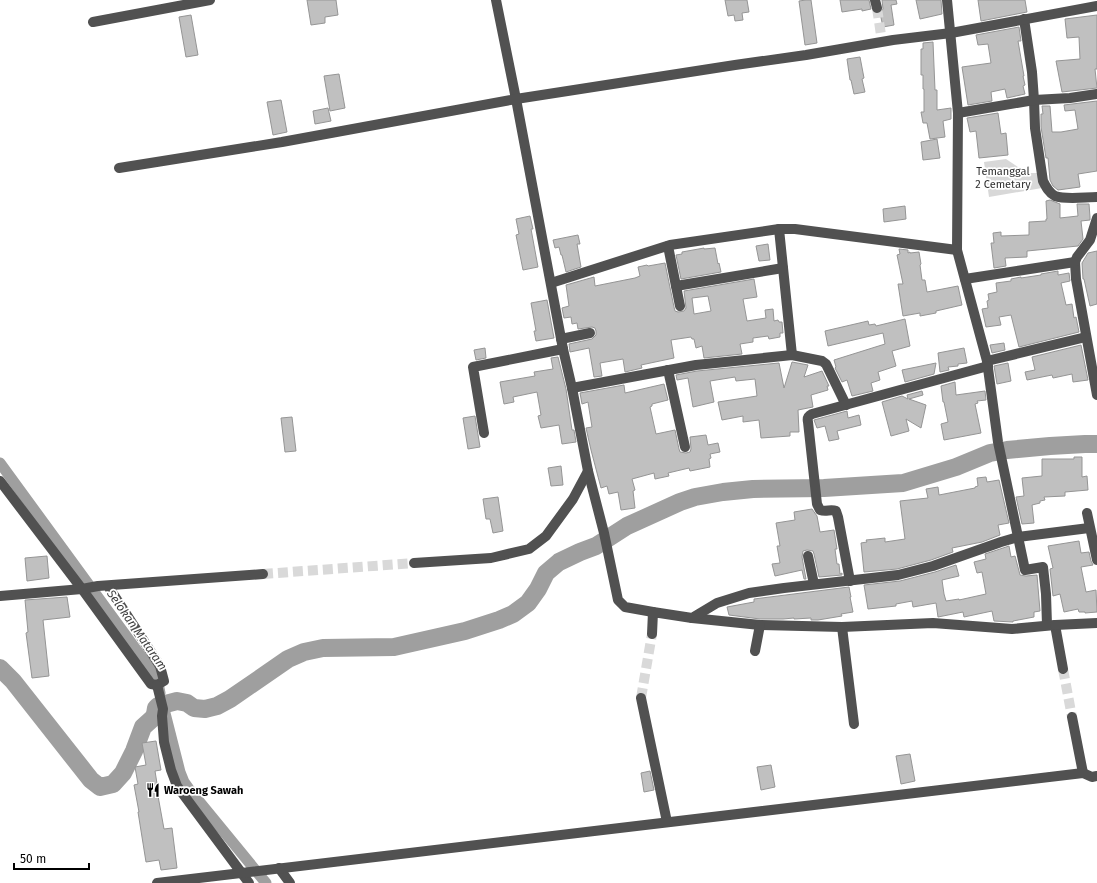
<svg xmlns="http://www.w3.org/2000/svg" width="1097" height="883" font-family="'Fira Sans',sans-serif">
	<rect width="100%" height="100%" fill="#fff"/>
	<polygon fill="#d8d8d8" points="1006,159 1027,173 1039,173 1042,188 989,197 984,162"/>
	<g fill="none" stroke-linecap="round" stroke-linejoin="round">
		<g stroke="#9f9f9f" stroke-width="11">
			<polyline points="0,463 154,674 157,678 160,693"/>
			<polyline points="164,709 180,772 184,782 189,789 266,883"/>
		</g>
		<polyline stroke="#9f9f9f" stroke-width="18" points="0,668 13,681 91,780 100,787 113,784 123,773 134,751 143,727 153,718 155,714 156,708 158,706 177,701 187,703 194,708 205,709 217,706 230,699 288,659 304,652 323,648 394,647 465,631 499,620 513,614 528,603 538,589 546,573 559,562 580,552 596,546 627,526 680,502 695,497 723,492 753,489 824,488 903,483 956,467 990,453 1007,450 1050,446 1085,444 1097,444"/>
	</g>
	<g fill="#c0c0c0" stroke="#959595" fill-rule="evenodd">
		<polygon points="307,0 336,0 338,15 325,17 325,23 311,25"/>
		<polygon points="725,0 747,0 749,12 742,13 743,20 735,21 734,15 728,16"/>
		<polygon points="806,0 811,0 817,43 805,45 799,1"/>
		<polygon points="840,0 869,0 871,9 862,11 862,9 842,12"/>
		<polygon points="882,0 896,0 897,4 891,5 894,25 883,27 880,13 883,9"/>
		<polygon points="916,0 941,0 942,14 920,19"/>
		<polygon points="978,0 1025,0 1027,12 981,21"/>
		<polygon points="191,15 198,55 186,57 179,17"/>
		<polygon points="1097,15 1097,69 1095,69 1097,88 1062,92 1056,61 1080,59 1079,37 1067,38 1065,19"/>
		<polygon points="1019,27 1021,41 1018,41 1024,76 1023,76 1025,85 1023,86 1025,94 1007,98 1005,89 991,92 992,101 968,105 962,67 991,63 988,44 978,45 976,35"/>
		<polygon points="933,42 935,90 937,90 937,110 951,108 951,119 943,121 945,137 930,139 927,123 923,123 921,112 924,112 924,89 923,89 923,75 921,75 921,49 923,49 923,43"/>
		<polygon points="860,57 864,78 862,79 865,92 854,94 851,80 850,80 847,59"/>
		<polygon points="339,74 345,108 330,111 324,76"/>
		<polygon points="281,100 287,132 273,135 267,102"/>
		<polygon points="1097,101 1097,171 1078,174 1080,187 1058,190 1053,186 1050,180 1048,158 1046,158 1041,127 1041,114 1043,114 1042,106 1050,106 1052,132 1061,132 1078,129 1075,110 1065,111 1064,105"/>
		<polygon points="328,108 331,121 315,124 313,111"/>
		<polygon points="998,113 1001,134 1006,133 1008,155 979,158 976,131 970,132 967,118"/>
		<polygon points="937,139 940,158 923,160 921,142"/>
		<polygon points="1050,200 1060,204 1060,218 1078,216 1077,204 1089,204 1090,217 1090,220 1081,221 1083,239 1078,246 1027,251 1027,257 1005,258 1006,266 994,268 991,243 994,243 993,233 1001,232 1001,236 1029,235 1029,222 1046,221 1046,219 1047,219 1046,201"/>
		<polygon points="905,206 906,219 884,222 883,209"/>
		<polygon points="530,216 533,229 531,229 538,267 523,270 516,235 519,234 516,219"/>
		<polygon points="578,235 580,244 577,244 581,267 566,272 562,255 561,255 559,247 555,248 553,240"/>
		<polygon points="768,244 770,260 759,261 756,246"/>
		<polygon points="704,248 704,249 715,248 718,264 719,263 721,272 681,279 676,255 682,254 682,252"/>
		<polygon points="899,249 908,250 908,253 910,252 910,253 919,252 921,264 920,265 922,280 925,280 927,292 958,286 962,305 936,311 936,313 920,316 920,313 903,316 898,284 903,284 897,255 900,254"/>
		<polygon points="1097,251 1097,304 1090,306 1084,279 1083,279 1082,263 1088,253"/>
		<path d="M665,263L674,307L675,311L678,312L684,311L686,308L684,291L754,279L757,297L743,299L747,321L766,318L765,310L773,309L774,321L778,320L779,322H782L783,333H780V337L769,339L768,336L753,338V342L740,344L742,354L704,358L702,346L696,348L694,339H692L691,337L671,340L674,358L641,365L642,368L625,372L623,359L600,363L602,376L594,377L589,348L570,352L569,344L592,339L596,335V331L595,328L592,327L578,329L577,323L572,324L571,317L564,318L562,308L569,306L566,285L594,277L595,286L635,278L640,276L638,267L647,265L648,266ZM708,296L711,311L694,314L692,298Z"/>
		<polygon points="1058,271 1058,275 1069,273 1070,281 1061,283 1066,305 1072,304 1074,318 1076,317 1079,332 1019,347 1011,315 999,317 1001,325 986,327 982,309 988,308 987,301 989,300 988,294 997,292 996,283 1011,281 1011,279 1021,277 1021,278 1041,275 1041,274"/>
		<polygon points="547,300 554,338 536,341 534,331 536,331 531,303"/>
		<polygon points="905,319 910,346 892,351 896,366 878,372 880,380 871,383 873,391 852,396 847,380 842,382 835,368 836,367 834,360 885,344 883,333 828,346 825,331 868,321 869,325 875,324 876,326"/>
		<polygon points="1004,343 1005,350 992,353 990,345"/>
		<polygon points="1081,345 1088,380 1073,382 1072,374 1053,378 1052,375 1027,380 1025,372 1035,370 1032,357"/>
		<polygon points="485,348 486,358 476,360 474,350"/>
		<polygon points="964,348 967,363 958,364 958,366 948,367 949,370 940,372 938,353"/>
		<polygon points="558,357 566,389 572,430 574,430 576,442 562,444 559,425 541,428 538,416 541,415 537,392 513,397 514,402 504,404 500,382 535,376 534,372 553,369 551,358"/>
		<polygon points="792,362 808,365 804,377 822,371 829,386 827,386 828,390 811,395 813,407 798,410 799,432 790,432 790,436 761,438 759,420 743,422 743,416 722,420 718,402 757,396 755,379 736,381 735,377 710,381 714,402 693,407 688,378 677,380 676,375 697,371 779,363 784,388"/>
		<polygon points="936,363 934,374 905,382 902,370"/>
		<polygon points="1008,363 1011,381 997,384 994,366"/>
		<polygon points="955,382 956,395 985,391 986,400 977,401 978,403 975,404 981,433 944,440 941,424 948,422 944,402 943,402 941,386"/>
		<polygon points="664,384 668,400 652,404 652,406 650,407 656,434 675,430 679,449 680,452 686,453 690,452 691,449 690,437 706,435 708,445 718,443 720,452 710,454 711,458 709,459 710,467 690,471 689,468 668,473 669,476 655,479 654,473 632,479 635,490 633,491 635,508 621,510 618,492 609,494 607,486 601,488 591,450 586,428 592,427 588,402 582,404 580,393 624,385 625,393"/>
		<polygon points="922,391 923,395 909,399 926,405 921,428 906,419 909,431 891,436 882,402 902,396 908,399 907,395"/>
		<polygon points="847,411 848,418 859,415 861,425 837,431 839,439 829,441 825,426 817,428 814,420"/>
		<polygon points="475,416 480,447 468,449 463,418"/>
		<polygon points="292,417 296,451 285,452 281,418"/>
		<polygon points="1074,457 1082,457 1082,477 1087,476 1088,490 1065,492 1065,496 1044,497 1045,500 1040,501 1040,503 1032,505 1034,523 1022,524 1016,497 1024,496 1022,478 1042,476 1042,459 1074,459"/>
		<polygon points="561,466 563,485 551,486 548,468"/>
		<polygon points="986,477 987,482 999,480 1009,523 998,525 1000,535 982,542 952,548 953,552 931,560 897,569 864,572 861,543 867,542 866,540 876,539 885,538 885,542 905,539 900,501 928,498 926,489 938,487 939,495 975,488 975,487 978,486 977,478"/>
		<polygon points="498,497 503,531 493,533 490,519 486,519 483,499"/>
		<polygon points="812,509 817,516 820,532 834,530 837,549 835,549 837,564 839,564 840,574 842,573 842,575 819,577 814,554 813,551 807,550 803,551 802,557 806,579 804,579 802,570 775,576 772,564 780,563 777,546 780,546 776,523 795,520 794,512"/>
		<polygon points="1079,541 1081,553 1089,552 1091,561 1093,565 1081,567 1086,592 1096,590 1097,612 1085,613 1085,612 1079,612 1078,609 1064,612 1060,594 1053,596 1050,569 1053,568 1048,546"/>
		<polygon points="1009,546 1011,557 1015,556 1019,571 1020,575 1026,576 1037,575 1040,611 1034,612 1034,617 1013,621 1013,622 994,621 992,611 964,617 963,612 938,617 936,603 913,607 912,601 896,604 896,606 868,609 864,585 900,581 935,572 956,565 959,576 942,580 944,594 946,601 959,599 959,600 986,594 982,572 977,573 974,562 986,559 985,554"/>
		<polygon points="47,556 49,578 27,581 25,558"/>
		<polygon points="849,587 851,597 850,597 853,612 841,614 842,616 818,620 811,620 811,618 794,619 794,618 783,619 760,619 729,615 727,607 754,602 754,599"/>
		<polygon points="67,597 70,617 43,620 49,676 32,678 26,633 28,632 25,600"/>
		<polygon points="156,741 161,770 155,771 159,796 158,796 164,829 172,828 177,868 161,870 159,860 146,862 138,812 139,812 134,785 138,784 135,767 146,765 142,743"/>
		<polygon points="910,754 915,781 901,784 896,756"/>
		<polygon points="771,765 775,787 761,790 757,767"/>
		<polygon points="650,771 654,790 644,792 641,773"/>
	</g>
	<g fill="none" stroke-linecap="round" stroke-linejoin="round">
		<g stroke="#d9d9d9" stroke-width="10" stroke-dasharray="10 5" stroke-linecap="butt">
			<polyline points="877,8 881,35"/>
			<polyline points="263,574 414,563"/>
			<polyline points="1063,669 1072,717"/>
			<polyline points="641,698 652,634"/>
		</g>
		<g stroke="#515151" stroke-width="10">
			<polyline points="496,0 516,99 563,349 572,388 588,471 604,533 618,600 625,607 653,612"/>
			<polyline points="875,0 877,8"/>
			<polyline points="947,0 958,113 957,250 987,361 998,442 1025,570 1043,567 1046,594 1047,625"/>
			<path d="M1024,19L1032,72L1034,100L1035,128L1043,181C1046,187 1049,193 1055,196C1066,200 1085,197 1097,197"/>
			<polyline points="93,22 210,0"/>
			<polyline points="958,113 1034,100 1070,98 1097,94"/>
			<polyline points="119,168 282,142 516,99 735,65 806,55 893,40 951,33 1097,6"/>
			<polyline points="1097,218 1090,240 1077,257 1075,262 1076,279 1097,395"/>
			<polyline points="779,229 792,355"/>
			<polyline points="668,246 680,306"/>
			<polyline points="965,279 1075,262"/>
			<polyline points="551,283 670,245 779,229 795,229 957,250"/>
			<polyline points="676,286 783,268"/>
			<polyline points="561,339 590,333"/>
			<polyline points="987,361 1086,337"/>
			<polyline points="668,370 685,447"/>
			<polyline points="572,388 696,365 792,355 822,361 826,364 846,405"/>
			<polyline points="484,433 473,367 563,349"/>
			<polyline points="0,481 82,589 151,684 157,685"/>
			<polyline points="1087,513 1097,560"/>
			<polyline points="808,556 814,584"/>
			<polyline points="414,563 491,558 529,549 546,536 573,499 588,471"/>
			<path d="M850,581L838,517L836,511C831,509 826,512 820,510L817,504L808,422C807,418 808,416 812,414L988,366"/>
			<polyline points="108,586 160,666 164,681 157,685"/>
			<polyline points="0,596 82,589 98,586 263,574"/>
			<polyline points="692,618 760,625 842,627 933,623 1012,629 1055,625 1063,669"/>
			<polyline points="1055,625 1097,623"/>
			<polyline points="842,627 854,724"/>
			<polyline points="652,634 653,612 692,618 717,603 749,593 784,588 898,575 933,566 1001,542 1018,537 1089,528"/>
			<polyline points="755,651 760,625"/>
			<polyline points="157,685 163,709 162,716 164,742 171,770 177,786 249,883"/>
			<polyline points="641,698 667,822"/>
			<polyline points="1072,717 1083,773"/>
			<polyline points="279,868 290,883"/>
			<polyline points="157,883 1083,773 1092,777 1097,776"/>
		</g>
	</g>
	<defs>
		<symbol id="restaurant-bare" viewBox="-9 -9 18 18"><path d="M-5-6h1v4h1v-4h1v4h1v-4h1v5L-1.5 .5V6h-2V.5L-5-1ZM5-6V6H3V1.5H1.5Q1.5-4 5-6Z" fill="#000" stroke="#fff" stroke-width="2.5" paint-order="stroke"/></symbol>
	</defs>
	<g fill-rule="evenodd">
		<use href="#restaurant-bare" x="143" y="780" width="20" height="20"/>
	</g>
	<g text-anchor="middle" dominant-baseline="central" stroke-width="3.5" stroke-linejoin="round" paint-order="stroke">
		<g font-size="11" fill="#2f2f2f" stroke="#fff">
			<text x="1003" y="171">Temanggal<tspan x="1003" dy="13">2 Cemetary</tspan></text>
		</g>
		<g font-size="11" font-weight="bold" fill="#000" stroke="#fff" text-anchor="start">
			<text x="164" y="790">Waroeng Sawah</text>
		</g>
		<g font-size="12" font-style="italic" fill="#404040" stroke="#fff">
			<text transform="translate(137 630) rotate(55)">Selokan Mataram</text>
		</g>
	</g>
	<path d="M14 863v6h75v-6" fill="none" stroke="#000000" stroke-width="2"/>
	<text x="20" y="863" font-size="12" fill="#000000" stroke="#ffffff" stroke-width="3" paint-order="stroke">50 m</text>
</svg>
